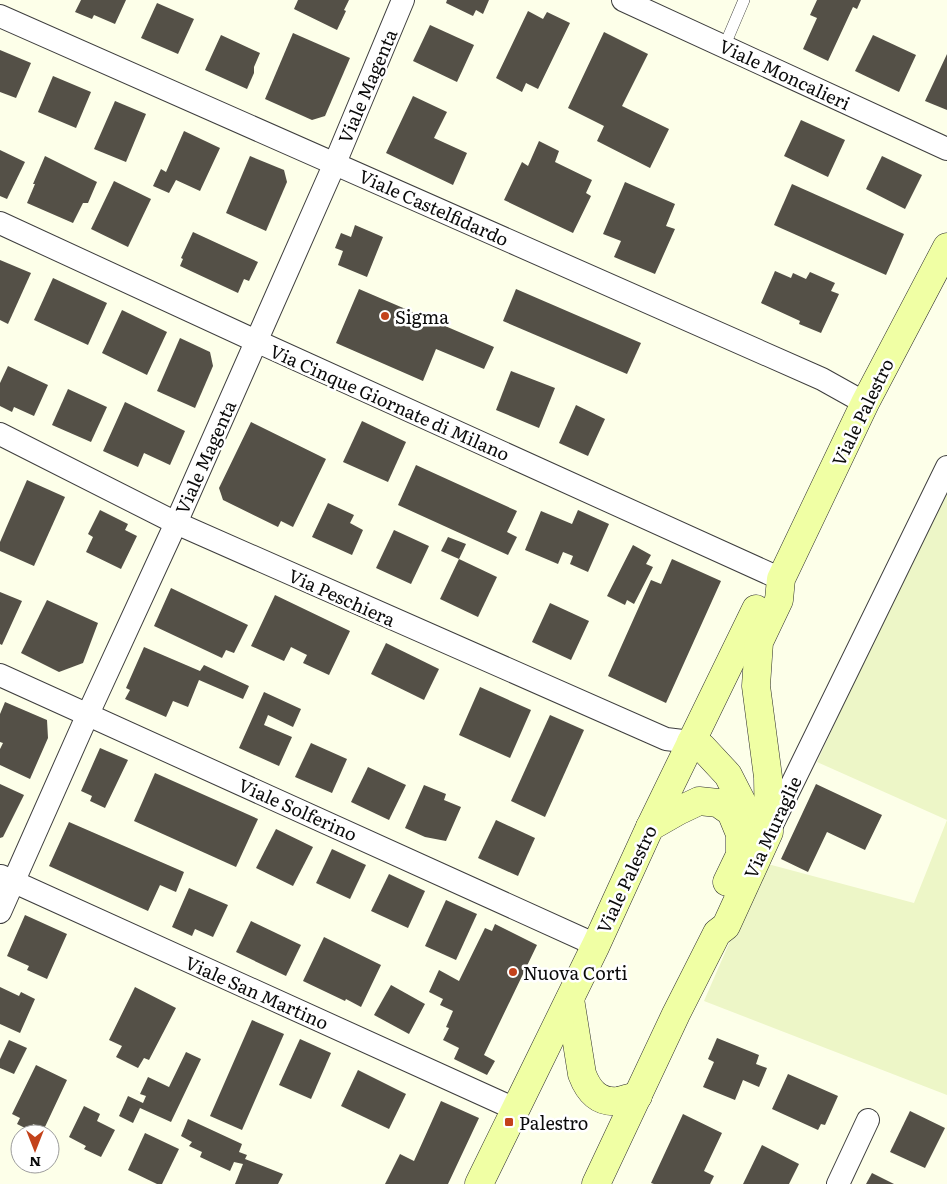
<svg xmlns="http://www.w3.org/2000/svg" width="947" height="1184" font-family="Literata,serif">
	<rect width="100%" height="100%" fill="#fdffe9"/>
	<polygon fill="#edf6c7" points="947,480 947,1095 704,1001 764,863 914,903 947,820 817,762"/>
	<g fill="#545047">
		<polygon points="81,0 126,0 115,24 94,15 92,19 75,12"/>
		<polygon points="298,0 349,0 344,10 346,11 337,30 294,9"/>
		<polygon points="447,0 489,0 483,14 476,10 473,16 446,3"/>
		<polygon points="817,0 861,0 857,9 853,7 828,61 803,49 817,18 810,15"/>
		<polygon points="157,3 194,19 178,54 141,38"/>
		<polygon points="528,11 543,19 547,12 570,23 538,89 526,83 522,92 496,78"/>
		<polygon points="430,25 474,45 457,82 413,61"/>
		<polygon points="604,32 648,54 622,106 669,129 650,168 597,141 604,126 568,108"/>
		<polygon points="293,33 350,58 325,116 312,120 265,99"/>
		<polygon points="221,35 260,53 254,67 254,73 247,89 205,70"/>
		<polygon points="873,35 916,55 899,92 855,71"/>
		<polygon points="0,50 31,63 16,98 0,92"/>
		<polygon points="947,54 947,110 925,101"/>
		<polygon points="53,76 91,92 76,128 38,112"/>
		<polygon points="413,96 447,112 434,138 467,153 453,185 386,153"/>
		<polygon points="115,101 146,114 126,162 94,149"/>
		<polygon points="801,120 845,140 828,177 784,156"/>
		<polygon points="184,131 220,148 200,191 176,180 169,193 153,186 161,169 166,172"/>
		<polygon points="539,141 559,151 555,162 592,180 586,193 591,196 573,233 504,200 522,162 528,166"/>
		<polygon points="0,150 25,162 7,199 0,196"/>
		<polygon points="45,156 97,182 88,203 83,203 73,223 27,203 35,184 33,184"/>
		<polygon points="250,156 284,170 287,182 266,231 226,213"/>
		<polygon points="882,156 922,175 905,209 866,189"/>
		<polygon points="114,181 151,199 128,247 91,229"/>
		<polygon points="625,182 675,204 666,226 675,229 655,274 614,257 621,241 603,234"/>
		<polygon points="792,184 904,234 886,275 774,225"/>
		<polygon points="355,225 383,237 367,277 338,265 343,251 335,248 341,233 351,237"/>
		<polygon points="193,232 258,262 249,281 244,279 238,293 180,266 183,259 181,258"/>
		<polygon points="0,260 31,273 8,324 0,320"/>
		<polygon points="775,271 791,278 793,273 806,279 810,272 835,283 831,291 839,294 821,333 799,324 800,321 761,303"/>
		<polygon points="53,278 107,303 88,345 34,320"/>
		<polygon points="359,289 494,347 484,369 436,349 423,381 336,343"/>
		<polygon points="516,289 641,343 627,374 503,321"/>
		<polygon points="122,310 167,332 147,375 102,353"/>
		<polygon points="180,338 210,352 213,366 195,408 157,391"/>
		<polygon points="8,366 48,385 34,416 14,407 12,412 0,406 0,383"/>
		<polygon points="511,371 555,388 539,428 496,410"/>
		<polygon points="68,389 107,407 91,442 52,425"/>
		<polygon points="125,402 185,431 170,465 144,453 138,467 103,451"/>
		<polygon points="576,405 605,419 588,456 559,443"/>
		<polygon points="362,421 406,442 388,482 343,462"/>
		<polygon points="251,422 326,459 293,527 281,521 278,527 223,500 219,488"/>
		<polygon points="416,465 517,511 507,532 517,537 508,555 398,505"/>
		<polygon points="27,480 65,497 34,566 0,551 0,542"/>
		<polygon points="328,503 354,515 350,523 363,530 352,555 312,537"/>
		<polygon points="100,510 128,524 125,530 137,536 121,569 86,552 93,537 88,534"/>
		<polygon points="578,510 609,524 588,572 570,564 573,556 563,552 558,564 525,550 541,511 572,524"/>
		<polygon points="394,530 429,546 411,584 376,568"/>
		<polygon points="448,537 466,544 459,559 441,551"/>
		<polygon points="633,545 651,555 646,564 653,567 634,604 627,600 625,605 607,596"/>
		<polygon points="459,559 497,577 478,617 440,599"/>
		<polygon points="672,559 721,581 666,703 608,676 651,580 661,584"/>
		<polygon points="171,588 248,625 234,653 226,650 222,658 154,626"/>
		<polygon points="0,592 22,601 2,645 0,644"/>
		<polygon points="275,595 350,631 329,675 303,663 307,655 291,647 284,661 251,646"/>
		<polygon points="47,600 98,623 83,663 59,672 21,653"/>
		<polygon points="550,603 589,621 571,660 532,642"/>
		<polygon points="386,643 439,669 424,700 371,674"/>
		<polygon points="144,647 200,671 204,665 249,686 243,699 199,680 188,707 173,701 166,717 125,699 130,690 126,688"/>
		<polygon points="480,687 531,710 510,758 459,735"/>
		<polygon points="264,692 301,709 293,727 268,715 264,725 292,737 279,766 239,748"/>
		<polygon points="5,702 47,720 48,738 30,779 0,765 0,749 3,743 0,742 0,714"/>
		<polygon points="550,715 584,730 545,817 511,801"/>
		<polygon points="311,743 347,759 332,793 295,777"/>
		<polygon points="100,748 128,760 105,808 90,801 92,796 81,791"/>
		<polygon points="368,767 406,785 389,820 351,802"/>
		<polygon points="155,773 258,819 236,867 134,821"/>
		<polygon points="0,784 24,795 3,837 0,838"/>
		<polygon points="816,784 882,815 865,850 827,832 808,872 781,859"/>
		<polygon points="424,785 446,794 444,800 461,807 446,841 425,837 405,828"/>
		<polygon points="496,820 535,838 518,876 478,858"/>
		<polygon points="69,822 184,872 176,892 160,885 148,911 49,866"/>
		<polygon points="276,829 313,847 293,886 256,868"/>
		<polygon points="332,849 366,865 350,899 316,883"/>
		<polygon points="389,874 425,891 408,928 371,911"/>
		<polygon points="189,888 228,905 213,937 195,929 192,936 172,927"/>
		<polygon points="446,900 477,914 456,960 425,946"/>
		<polygon points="25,915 67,934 47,979 27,970 29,966 7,956"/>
		<polygon points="251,921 301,945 286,976 236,952"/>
		<polygon points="495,924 537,945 484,1055 495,1061 487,1075 454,1059 459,1048 443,1040 449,1028 446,1027 453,1011 440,1005 443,999 429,992 439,970 459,981 485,928 492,931"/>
		<polygon points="324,937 381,965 361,1007 346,999 345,1001 303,981"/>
		<polygon points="391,985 425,1004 409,1034 374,1015"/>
		<polygon points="0,987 19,996 21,992 35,999 20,1033 0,1024"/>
		<polygon points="135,987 176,1008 149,1060 144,1058 138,1068 116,1057 122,1046 109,1040"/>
		<polygon points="252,1020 284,1034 242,1130 210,1116"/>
		<polygon points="717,1038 759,1055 756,1064 767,1068 759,1087 743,1080 735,1100 703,1087 714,1062 708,1059"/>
		<polygon points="300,1039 331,1053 311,1099 279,1085"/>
		<polygon points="9,1040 27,1048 14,1074 0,1068 0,1059"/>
		<polygon points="186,1052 201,1059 171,1122 140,1108 133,1123 119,1116 128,1096 143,1103 146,1096 140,1094 148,1077 169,1087"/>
		<polygon points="36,1065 67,1080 44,1129 33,1124 31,1131 17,1124 20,1118 12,1114"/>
		<polygon points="358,1070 406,1094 389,1129 341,1106"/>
		<polygon points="788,1074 838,1096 825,1125 821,1124 818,1130 772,1109"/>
		<polygon points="441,1101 479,1118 448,1184 385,1184 400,1154 414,1161"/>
		<polygon points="84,1106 100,1114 97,1121 115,1130 101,1157 84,1149 86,1146 69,1137"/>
		<polygon points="910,1111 945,1128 925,1168 890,1152"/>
		<polygon points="683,1114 722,1133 704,1171 714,1176 710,1184 654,1184 651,1183"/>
		<polygon points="188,1119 242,1144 239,1152 247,1155 245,1159 283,1174 278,1184 235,1184 243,1164 234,1162 230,1171 200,1157 202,1152 189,1146 192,1142 181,1136"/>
		<polygon points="145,1133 179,1149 162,1184 157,1184 128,1170"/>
		<polygon points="762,1145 799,1164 789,1184 743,1184"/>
		<polygon points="872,1173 894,1184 866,1184"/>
	</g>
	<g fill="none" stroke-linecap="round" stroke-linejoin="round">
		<defs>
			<polyline id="lane" points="724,47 744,0"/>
			<g id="street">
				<polyline points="623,0 947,149"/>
				<polyline points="0,16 822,379 865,403"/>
				<polyline points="0,223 256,341 781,579"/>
				<polyline points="0,434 176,523 666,739 691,742"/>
				<polyline points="0,675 596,945"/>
				<polyline points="769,831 947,467"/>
				<polyline points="1,876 515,1109"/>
				<polyline points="0,912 88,714 176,523 335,163 403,0"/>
				<polyline points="838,1184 868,1120"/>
			</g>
			<g id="secondary">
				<polyline points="691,742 702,747 728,775 753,824 753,827"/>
				<polyline points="650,827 678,811 699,801 718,803 731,812 740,834 740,855 727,882"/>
				<path d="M570,999L582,1074C588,1090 598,1103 618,1101C624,1100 631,1097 638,1096"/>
				<polyline points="479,1184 596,945 650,827 756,609"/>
				<polyline points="596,1184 676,1014 717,933 726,926 769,832 768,777 756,686 759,642 779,600 781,579 865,403 947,247"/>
			</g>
		</defs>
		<use href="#lane" stroke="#3e3e3e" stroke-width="12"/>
		<use href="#street" stroke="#3e3e3e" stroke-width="24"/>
		<use href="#secondary" stroke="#2d2d2d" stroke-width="29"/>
		<use href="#lane" stroke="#fff" stroke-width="11"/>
		<use href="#street" stroke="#fff" stroke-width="22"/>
		<use href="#secondary" stroke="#f0ffa4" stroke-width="28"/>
	</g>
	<g fill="#c3421b" stroke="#fff" stroke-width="2">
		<circle cx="385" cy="316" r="5"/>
		<circle cx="513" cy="972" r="5"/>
		<rect x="504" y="1117" width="10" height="10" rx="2.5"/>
	</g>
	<g text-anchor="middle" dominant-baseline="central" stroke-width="5" stroke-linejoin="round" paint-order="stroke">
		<g font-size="18" fill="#0b0b0b" stroke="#fff">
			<text transform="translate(785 74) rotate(25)">Viale Moncalieri</text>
			<text transform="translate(367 86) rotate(-67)">Viale Magenta</text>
			<text transform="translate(434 207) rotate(24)">Viale Castelfidardo</text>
			<text transform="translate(390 402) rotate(24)">Via Cinque Giornate di Milano</text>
			<text transform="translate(862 412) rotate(-64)">Viale Palestro</text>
			<text transform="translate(205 457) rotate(-66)">Viale Magenta</text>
			<text transform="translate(342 597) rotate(24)">Via Peschiera</text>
			<text transform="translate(298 809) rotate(24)">Viale Solferino</text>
			<text transform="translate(772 827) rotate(-65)">Via Muraglie</text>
			<text transform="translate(626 879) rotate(-65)">Viale Palestro</text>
			<text transform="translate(257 992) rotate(24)">Viale San Martino</text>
		</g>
		<g font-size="18" fill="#0b0b0b" stroke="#fff" text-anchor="start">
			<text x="395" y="316">Sigma</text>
			<text x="523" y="972">Nuova Corti</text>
			<text x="519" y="1122">Palestro</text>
		</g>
	</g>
	<g transform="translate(35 1149) rotate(180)"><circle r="24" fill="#ffffff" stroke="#9d9d9d"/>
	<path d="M0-4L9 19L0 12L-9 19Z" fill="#c3421b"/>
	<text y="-8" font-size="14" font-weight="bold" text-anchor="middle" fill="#0b0b0b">N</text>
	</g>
</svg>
